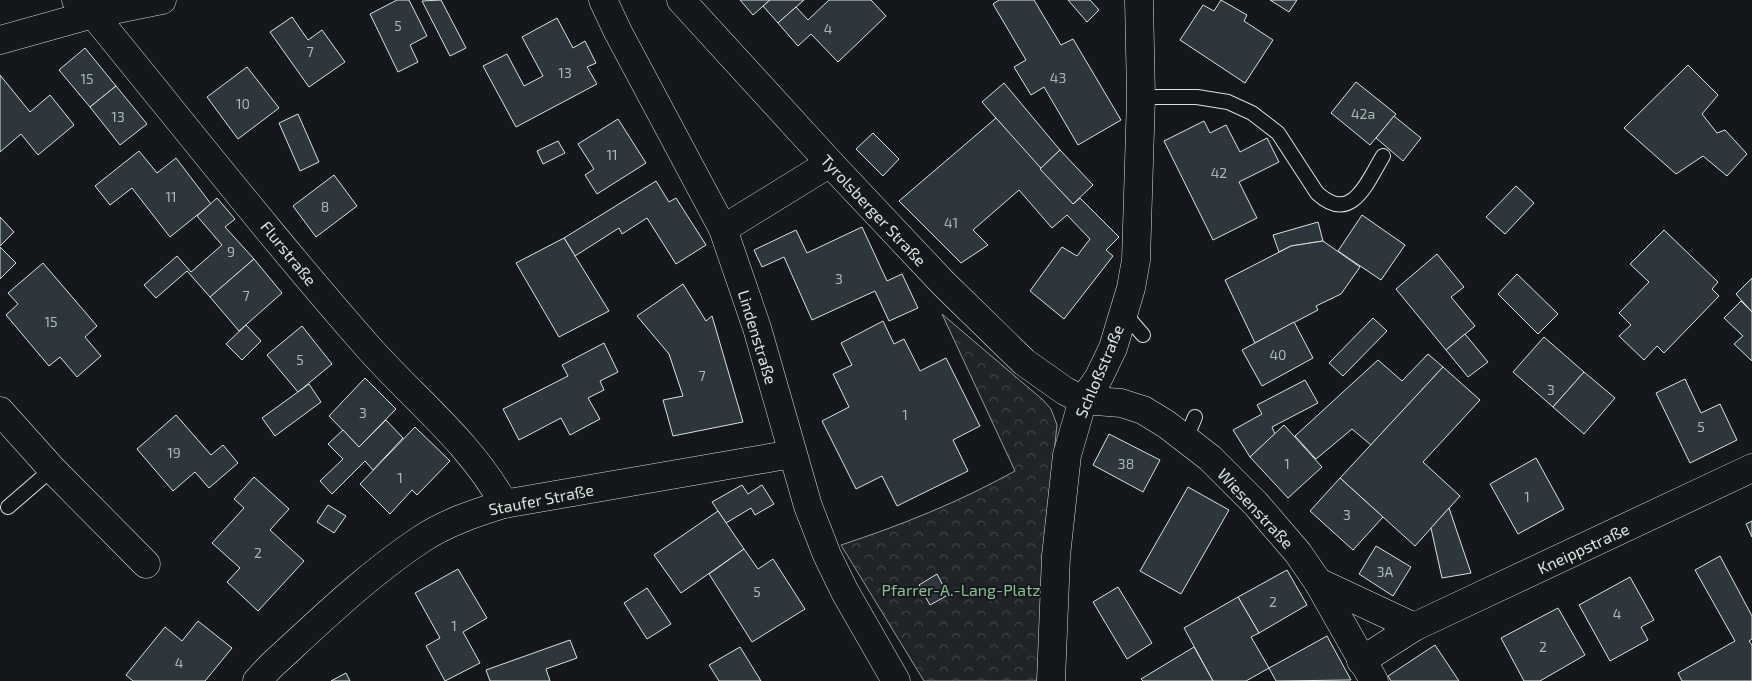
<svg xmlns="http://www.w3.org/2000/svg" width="1752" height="681" font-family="'Exo 2',sans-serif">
	<defs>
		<pattern id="forest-crowns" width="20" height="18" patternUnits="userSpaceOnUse" patternTransform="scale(1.25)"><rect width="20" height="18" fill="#202428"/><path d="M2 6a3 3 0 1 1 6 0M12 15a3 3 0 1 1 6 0" fill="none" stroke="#404447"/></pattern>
	</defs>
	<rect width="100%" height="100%" fill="#14181c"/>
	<path fill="url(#forest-crowns)" stroke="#939e99" d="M942,314L1043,400L1051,409L1057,425L1051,481L1037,681H924L841,545C902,525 959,502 1015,471Z"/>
	<g fill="#2c363c" stroke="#d8e6dc">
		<polygon points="397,0 409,0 427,36 410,45 418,62 398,72 370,14"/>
		<polygon points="441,0 466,48 450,56 422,1"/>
		<polygon points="740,0 770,0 753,15"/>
		<polygon points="770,0 804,0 778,23 763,6"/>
		<polygon points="829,0 871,0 886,16 838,62 811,34 798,46 778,23 796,7 808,20"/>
		<polygon points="999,0 1034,0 1061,45 1073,39 1121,120 1078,145 1044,87 1031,95 1014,67 1026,60 993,4"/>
		<polygon points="1068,0 1090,0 1099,10 1087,22"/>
		<polygon points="1221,0 1247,15 1244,21 1273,40 1245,83 1180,40 1203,5 1214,11"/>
		<polygon points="1270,0 1297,0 1289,12"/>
		<polygon points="292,17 308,40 322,30 345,62 309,87 270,32"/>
		<polygon points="557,18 573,48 585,41 596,63 587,67 597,84 516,127 483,66 507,54 524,86 543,76 522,37"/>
		<polygon points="85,48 116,86 90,107 59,70"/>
		<polygon points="1688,65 1718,95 1702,114 1717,133 1725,130 1747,154 1727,176 1703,156 1676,174 1624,128"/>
		<polygon points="247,67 279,108 238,139 207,97"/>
		<polygon points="0,75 30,112 50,95 74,125 38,155 21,134 0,152"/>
		<polygon points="1356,82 1396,114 1370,145 1331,113"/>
		<polygon points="1004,83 1060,150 1040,169 982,102"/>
		<polygon points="116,86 147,124 120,145 90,107"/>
		<polygon points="298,114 319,162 300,171 279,123"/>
		<polygon points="1394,116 1421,138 1403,161 1376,138"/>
		<polygon points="996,118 1073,204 1080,198 1119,237 1106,250 1113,256 1064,319 1030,291 1062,247 1077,256 1090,239 1067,215 1052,228 1019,190 973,230 988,245 961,263 899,201"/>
		<polygon points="618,119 646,163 597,194 585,175 594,169 578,144"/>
		<polygon points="1204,121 1210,133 1226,125 1240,152 1267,138 1279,162 1239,182 1257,218 1213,240 1164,141"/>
		<polygon points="873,133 899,159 883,176 856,149"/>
		<polygon points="558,141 565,153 543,164 537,151"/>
		<polygon points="1060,150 1093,185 1073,204 1040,169"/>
		<polygon points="139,151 157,173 176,158 211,204 170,237 132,188 110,205 95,186"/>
		<polygon points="334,175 357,206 316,237 293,206"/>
		<polygon points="656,181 669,202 676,198 706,245 676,264 647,218 622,234 619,228 575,256 564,238"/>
		<polygon points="1516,186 1534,203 1505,234 1486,217"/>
		<polygon points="217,198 235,219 225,227 254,259 210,297 187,271 156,298 144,285 177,256 191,272 222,245 197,216"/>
		<polygon points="1362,215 1405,245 1381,280 1338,251"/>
		<polygon points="0,217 14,232 0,246"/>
		<polygon points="1318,222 1323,241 1291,246 1279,252 1273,235"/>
		<polygon points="862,227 887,281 902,274 918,308 889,321 875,291 812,320 784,257 762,267 754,250 796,230 807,253"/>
		<polygon points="1664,230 1718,282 1712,289 1719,296 1664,353 1657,346 1644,360 1619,336 1631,325 1619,313 1649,282 1630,264"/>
		<polygon points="564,238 609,311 559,337 516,263"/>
		<polygon points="1323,241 1360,267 1341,294 1316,306 1318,310 1255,343 1225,280 1291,246"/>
		<polygon points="0,247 16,263 0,279"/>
		<polygon points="1437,254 1464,287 1451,297 1475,326 1446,350 1396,289"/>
		<polygon points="254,259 282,293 239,331 210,297"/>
		<polygon points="43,263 97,326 85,337 101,356 77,377 60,357 49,366 6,315 18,304 8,293"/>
		<polygon points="1517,274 1558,314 1538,334 1498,294"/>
		<polygon points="1752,278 1752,312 1736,294"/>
		<polygon points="683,284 706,321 712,316 743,422 673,436 663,400 683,396 669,354 637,316"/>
		<polygon points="1741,301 1752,312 1752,361 1734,344 1743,336 1724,318"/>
		<polygon points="1373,318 1387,331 1343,376 1329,363"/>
		<polygon points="883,321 894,344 904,339 920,371 946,358 980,426 953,440 968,471 897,506 882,476 856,489 822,421 849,407 833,374 852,365 841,343"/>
		<polygon points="1294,322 1313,358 1262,386 1242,350"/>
		<polygon points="246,325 261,341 242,360 226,344"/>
		<polygon points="302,326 332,364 298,392 267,355"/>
		<polygon points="1465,334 1488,362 1468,377 1446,350"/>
		<polygon points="1544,337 1584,372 1553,407 1513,372"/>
		<polygon points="604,343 618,372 600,381 604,390 588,398 600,419 570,435 561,418 519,440 503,409 568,376 562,365"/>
		<polygon points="1428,354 1443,367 1371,445 1352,429 1316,459 1295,436 1378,360 1402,381"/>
		<polygon points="1443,367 1480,400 1423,462 1460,496 1415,546 1340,478"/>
		<polygon points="1584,372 1615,398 1584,434 1553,407"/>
		<polygon points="365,378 396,409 359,447 329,416"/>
		<polygon points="1685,379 1701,413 1720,404 1737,440 1690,463 1656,393"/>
		<polygon points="1305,380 1318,403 1272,427 1275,434 1250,457 1233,430 1262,414 1257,405"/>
		<polygon points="309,384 321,402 275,436 262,418"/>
		<polygon points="176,415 211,455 223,445 238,463 209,488 195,472 173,491 137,449"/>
		<polygon points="386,420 403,438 373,470 365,461 332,494 320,481 343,459 328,444 343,430 359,447"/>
		<polygon points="1284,425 1322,467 1288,498 1250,457"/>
		<polygon points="415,427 450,461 417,495 412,490 390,514 360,484"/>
		<polygon points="1109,434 1160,460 1143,492 1093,465"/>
		<polygon points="1536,458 1564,509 1518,534 1490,484"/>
		<polygon points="254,477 289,509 270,530 304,561 258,611 227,582 240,568 212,543 244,508 234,499"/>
		<polygon points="1340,478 1383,517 1353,550 1310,511"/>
		<polygon points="742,485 748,494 762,485 774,504 755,515 751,508 726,523 712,502"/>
		<polygon points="1188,487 1229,510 1181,594 1140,571"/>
		<polygon points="328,505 346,516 334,533 317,522"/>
		<polygon points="1449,508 1471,573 1442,578 1431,528"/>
		<polygon points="718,511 744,549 681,593 654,555"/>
		<polygon points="1752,521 1752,537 1746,524"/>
		<polygon points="1376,546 1411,567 1393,596 1359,574"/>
		<polygon points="744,549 758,569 773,559 805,609 752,642 709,574"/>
		<polygon points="1720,556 1752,616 1752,639 1749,641 1752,645 1752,681 1682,681 1678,673 1735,641 1695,570"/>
		<polygon points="458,569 487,618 463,632 480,663 445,681 426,646 440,638 415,593"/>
		<polygon points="1287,570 1307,605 1259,633 1238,597"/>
		<polygon points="937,574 948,595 930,605 919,585"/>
		<polygon points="1630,577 1654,620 1641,627 1648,640 1610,661 1579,605"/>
		<polygon points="1118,587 1152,643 1127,659 1093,602"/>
		<polygon points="647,588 671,624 647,639 624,603"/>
		<polygon points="1238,597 1259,633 1251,637 1269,668 1246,681 1213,681 1184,628"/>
		<polygon points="1558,608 1585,655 1540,681 1524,681 1501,638"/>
		<polygon points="198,621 232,648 205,681 133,681 126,675 165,627 182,641"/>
		<polygon points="1327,636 1351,680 1276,681 1269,668"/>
		<polygon points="570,640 577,658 546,669 550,681 490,681 486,670"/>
		<polygon points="1435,645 1459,681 1391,681 1388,676"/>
		<polygon points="740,647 761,681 719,681 709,665"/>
		<polygon points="1194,647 1213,681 1143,681 1141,679"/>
		<polygon points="346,673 350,681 331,681"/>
	</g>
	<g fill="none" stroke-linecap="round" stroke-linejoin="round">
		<defs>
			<g id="service">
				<path d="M1141,97H1197L1228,102L1252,113L1278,133L1317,193C1352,225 1367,182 1383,156"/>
				<polyline points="1124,313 1143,335"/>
				<polyline points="1186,439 1195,417"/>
				<polyline points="8,507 52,469"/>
			</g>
			<g id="minor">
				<path d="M76,0L93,14C184,125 273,239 368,347C413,398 471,443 504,504"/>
				<polyline points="603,0 618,32 723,229 757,328 808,506 827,555 845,592 896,681"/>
				<polyline points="681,0 830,163 943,283 1024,362 1065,391 1083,400 1121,403 1143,410 1166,424 1210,458 1256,504 1298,553 1318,582 1374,681"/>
				<polyline points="0,40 93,14 162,0"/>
				<polyline points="723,229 830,163"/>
				<polyline points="0,411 52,469 146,564"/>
				<polyline points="1318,582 1414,627"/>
				<polyline points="1361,661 1414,627 1752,468"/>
				<path d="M257,681L271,666C319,622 366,576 420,540C445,523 475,513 504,504L792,454"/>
				<polyline points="1051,681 1056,556 1067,455 1083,400 1098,379 1113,348 1131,288 1136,260 1141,97 1139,0"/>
			</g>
		</defs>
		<use href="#service" stroke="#d8e6dc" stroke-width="16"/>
		<use href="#minor" stroke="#d8e6dc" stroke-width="29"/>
		<use href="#service" stroke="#14181c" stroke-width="14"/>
		<use href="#minor" stroke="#14181c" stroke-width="28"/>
	</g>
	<g text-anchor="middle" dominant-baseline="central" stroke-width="4" stroke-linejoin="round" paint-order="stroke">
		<g font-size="14" fill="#adbab4">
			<text x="398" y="25">5</text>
			<text x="828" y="28">4</text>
			<text x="310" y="51">7</text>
			<text x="565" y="72">13</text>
			<text x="1058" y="77">43</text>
			<text x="87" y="78">15</text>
			<text x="243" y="103">10</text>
			<text x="1363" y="113">42a</text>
			<text x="118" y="116">13</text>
			<text x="612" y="154">11</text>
			<text x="1219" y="172">42</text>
			<text x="171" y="196">11</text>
			<text x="325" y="206">8</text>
			<text x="951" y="222">41</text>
			<text x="231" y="251">9</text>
			<text x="839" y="278">3</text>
			<text x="246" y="295">7</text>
			<text x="51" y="321">15</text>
			<text x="1278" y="354">40</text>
			<text x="300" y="359">5</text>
			<text x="702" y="375">7</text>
			<text x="1551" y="389">3</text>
			<text x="363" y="412">3</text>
			<text x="905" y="414">1</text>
			<text x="1701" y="426">5</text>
			<text x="174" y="452">19</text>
			<text x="1126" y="463">38</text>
			<text x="1287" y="463">1</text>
			<text x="400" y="477">1</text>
			<text x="1527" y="496">1</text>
			<text x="1347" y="514">3</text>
			<text x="258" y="552">2</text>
			<text x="1385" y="571">3A</text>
			<text x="757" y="591">5</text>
			<text x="1273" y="601">2</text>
			<text x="1617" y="613">4</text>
			<text x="454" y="625">1</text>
			<text x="1543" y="646">2</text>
			<text x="179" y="662">4</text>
		</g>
		<g font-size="16" fill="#d8e6dc" stroke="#14181c">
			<text transform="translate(874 210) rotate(47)">Tyrolsberger Straße</text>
			<text transform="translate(289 253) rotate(51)">Flurstraße</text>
			<text transform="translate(758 337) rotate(73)">Lindenstraße</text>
			<text transform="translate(1099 371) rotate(-67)">Schloßstraße</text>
			<text transform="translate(541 499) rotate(-11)">Staufer Straße</text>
			<text transform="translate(1256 508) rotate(47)">Wiesenstraße</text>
			<text transform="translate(1583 548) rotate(-25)">Kneippstraße</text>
		</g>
		<g font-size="16" fill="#8ac095" stroke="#14181c">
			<text x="961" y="589">Pfarrer-A.-Lang-Platz</text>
		</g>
	</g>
</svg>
